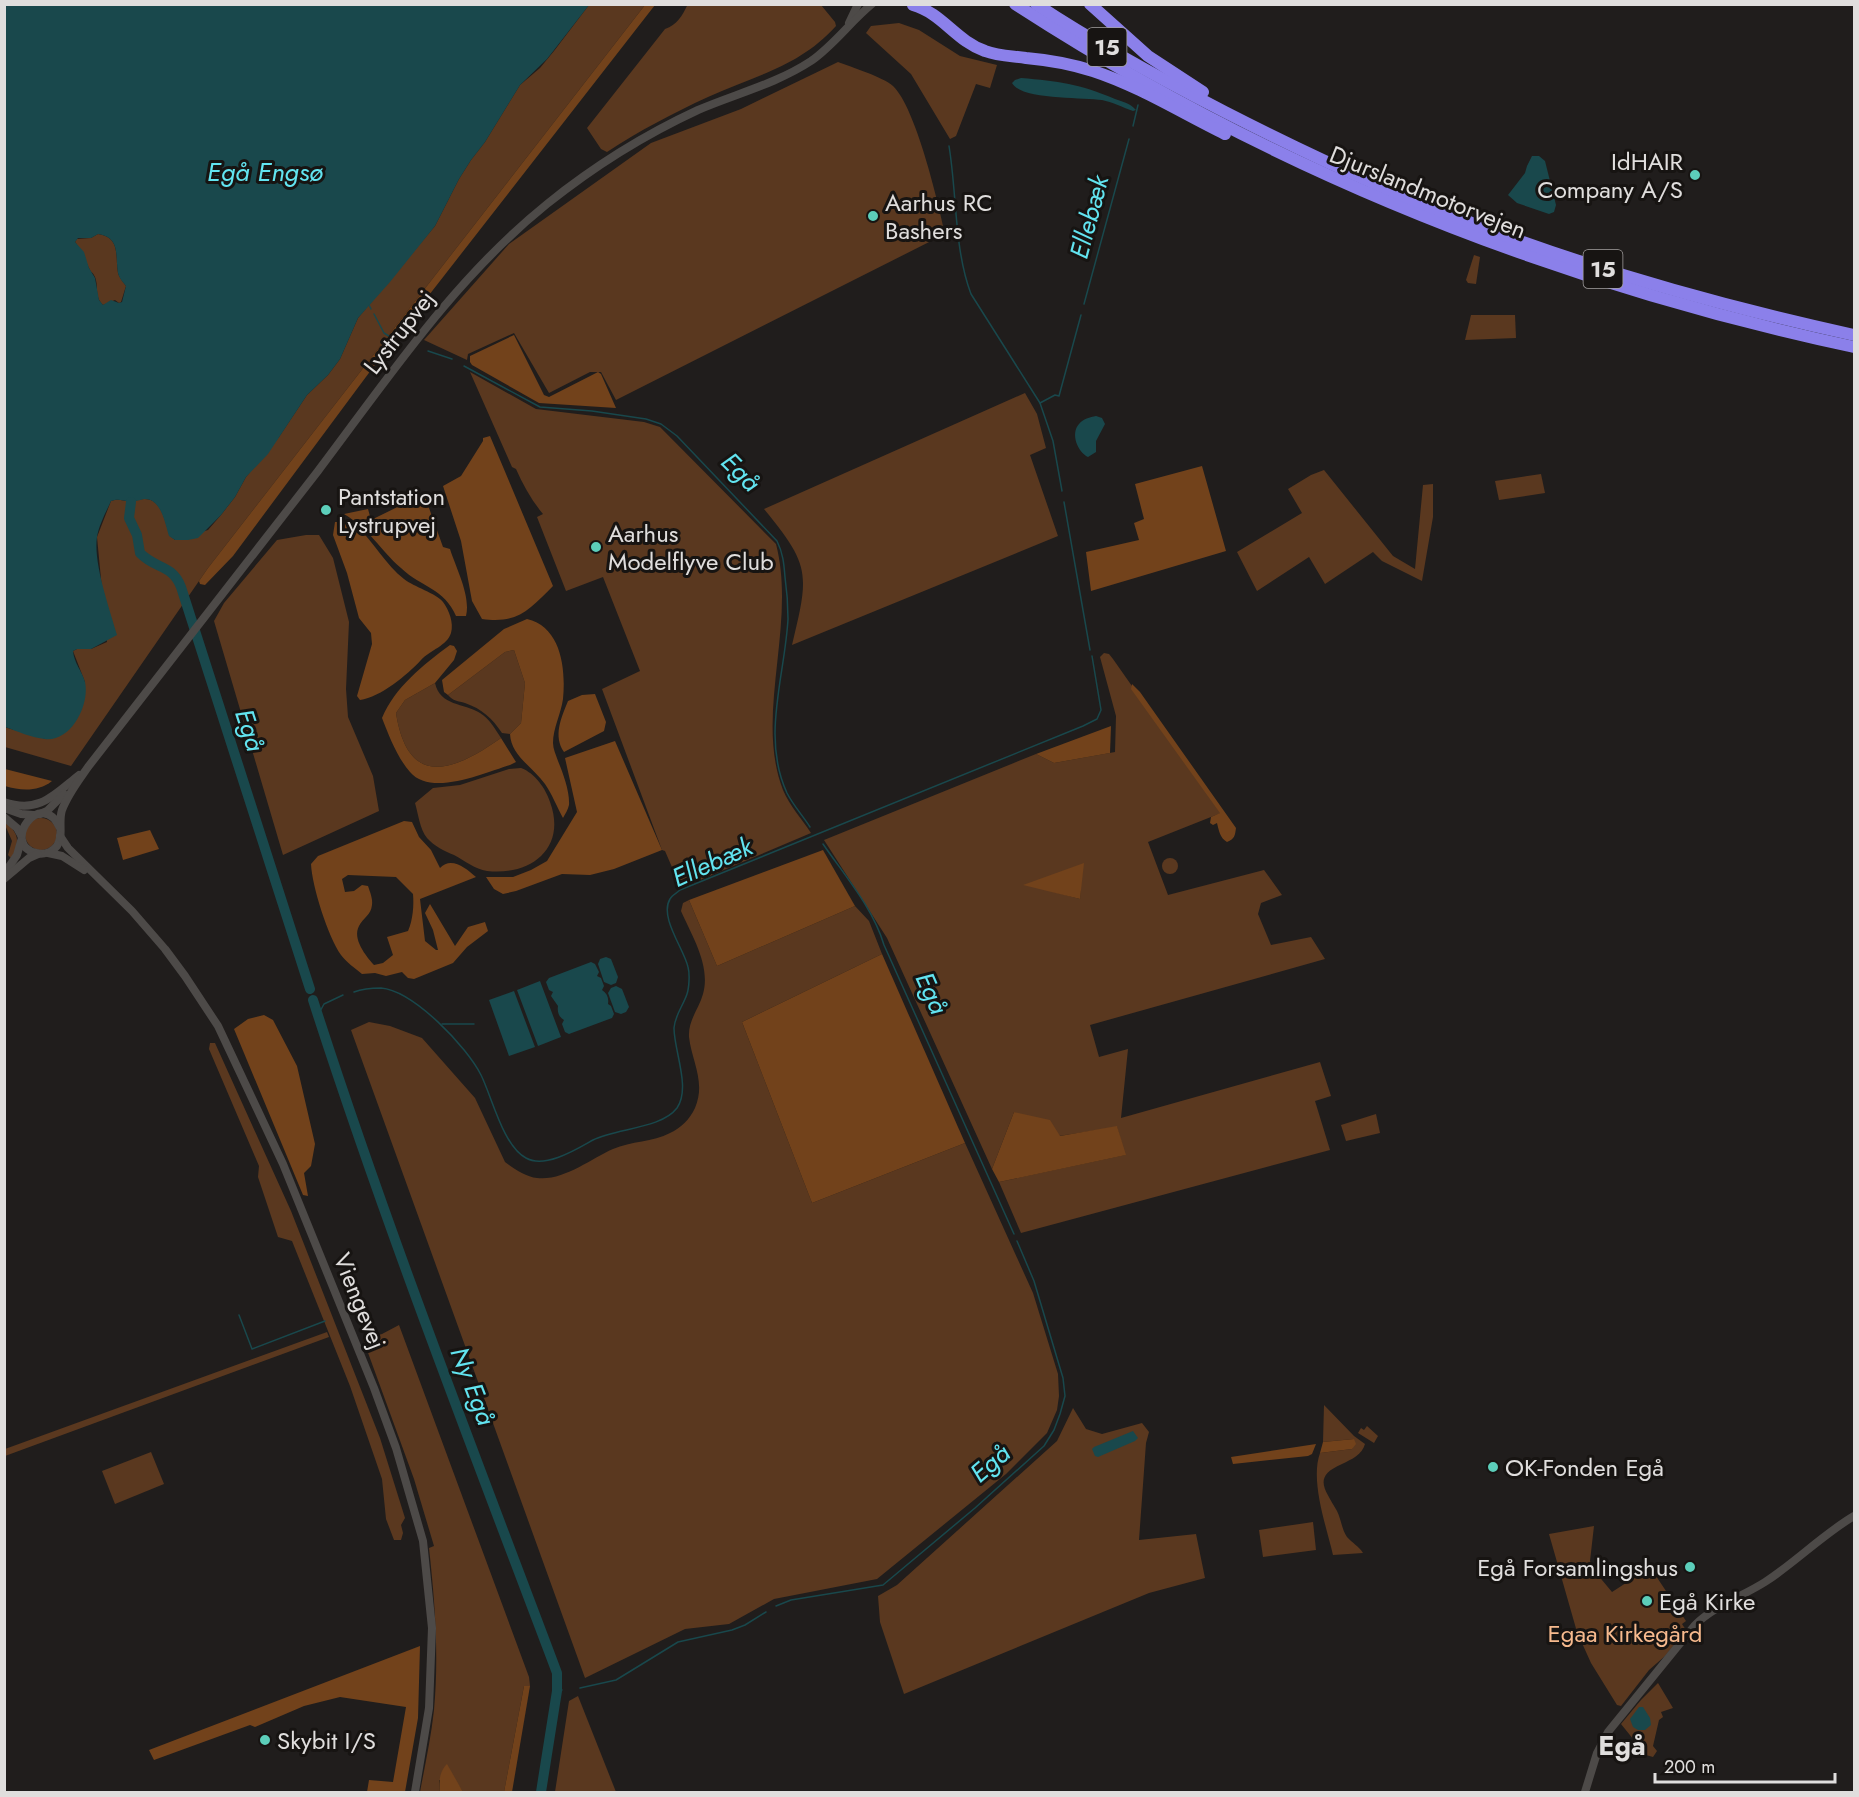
<svg xmlns="http://www.w3.org/2000/svg" width="1859" height="1797" font-family="Jost,sans-serif">
	<rect width="100%" height="100%" fill="#201d1c"/>
	<g fill="#5a381f" fill-rule="evenodd">
		<path d="M688,4L821,5L835,22L836,26C799,67 756,75 708,97C673,113 639,131 607,152L601,149L587,128L665,29C677,25 682,16 688,4Z"/>
		<path d="M589,5H645L208,568L71,766L5,747L4,727L46,739L85,682L73,651L77,649H91L107,642L97,537L111,501C119,498 122,501 130,501C135,502 139,499 144,499C162,498 165,523 170,536L175,540L208,530L221,515L235,497L246,477L279,437L307,395L328,375L340,359L358,318L435,226L459,179L471,160L485,142L520,85L540,68L554,51Z"/>
		<polygon points="899,23 919,30 960,56 997,65 990,88 976,84 956,136 950,139 911,74 866,33 871,26"/>
		<path d="M838,62C851,67 883,77 893,86C916,108 938,202 945,234L616,400L601,372H590L549,393L514,333L468,354L467,360L424,340L509,244L651,143L741,109Z"/>
		<path d="M98,234C121,238 115,255 118,273C119,277 123,282 126,286L121,302L119,303L115,300L103,305C94,296 99,287 95,277C92,270 92,275 89,268C83,256 84,254 75,242L77,239L91,238Z"/>
		<polygon points="1474,255 1480,257 1476,284 1468,283 1466,280"/>
		<polygon points="1471,315 1515,315 1516,338 1465,340"/>
		<path d="M470,372L536,409L644,422L660,427L776,544C797,625 754,715 783,790C789,805 802,819 811,833L681,888L665,851L662,850L602,689L640,671L603,577L566,591L537,517L543,514C532,501 523,485 516,469L512,467Z"/>
		<path d="M1025,393L1037,414L1046,448L1030,455L1058,536L792,645C809,574 811,566 764,509Z"/>
		<polygon points="1324,470 1393,556 1415,569 1423,485 1433,484 1433,517 1422,581 1382,561 1373,552 1325,584 1309,557 1257,591 1237,552 1302,513 1288,489 1311,475"/>
		<polygon points="1541,474 1545,493 1499,500 1495,481"/>
		<polygon points="306,535 319,535 333,558 349,622 346,689 348,717 373,776 379,811 283,855 214,621 224,603 277,540"/>
		<path d="M514,650L525,683L521,723L510,734L502,733C492,718 482,709 465,703C458,701 453,701 448,695L505,652Z"/>
		<path d="M1104,653L1109,654L1113,659L1221,813L1148,842L1168,895L1264,870L1282,895L1261,903L1258,914L1271,945L1311,937L1325,959L1090,1025L1099,1057L1128,1049L1121,1118L1320,1062L1331,1096L1315,1101L1330,1150L1021,1233L999,1182L1125,1155L1117,1127L1059,1136L1014,1112L992,1169L887,938L824,840L1036,754L1054,763L1115,752L1116,716L1100,657ZM1025,884L1081,885L1080,899Z"/>
		<path d="M435,683C440,706 464,703 480,713C490,719 495,729 501,738C453,772 408,789 396,713L405,700Z"/>
		<path d="M521,768C535,773 546,789 550,802C567,848 531,876 487,871C475,869 465,861 454,855C444,851 434,846 427,838C420,830 418,813 415,803L433,788L460,785L509,769Z"/>
		<circle cx="41" cy="834" r="16"/>
		<path d="M6,821C20,837 19,839 12,859L8,855L12,841L5,825Z"/>
		<circle cx="1170" cy="866" r="8"/>
		<path d="M689,900L717,966L855,906L869,921L882,954L742,1022L812,1203L965,1143L1033,1293L1058,1374L1059,1396L1057,1410L1047,1433L1006,1474L877,1579L774,1599L729,1624L685,1629L585,1678L351,1030L369,1022L390,1026L422,1038L475,1098L505,1162C513,1168 526,1177 537,1178C564,1181 590,1159 613,1149C631,1141 653,1142 670,1133C681,1128 690,1119 695,1108C706,1082 692,1062 689,1037C688,1020 699,1009 703,994C711,966 692,936 681,911L683,903Z"/>
		<polygon points="210,1043 215,1043 291,1211 380,1438 405,1518 401,1525 403,1533 401,1540 394,1540 386,1519 382,1479 350,1386 292,1241 278,1237 258,1177 259,1166 209,1049"/>
		<polygon points="1376,1114 1380,1133 1346,1141 1341,1125"/>
		<path d="M399,1325L529,1677L530,1686H524L504,1792H463L457,1783L439,1780L440,1792H420C425,1765 431,1738 434,1710C439,1656 435,1602 429,1548L434,1546L414,1479L363,1339L382,1334Z"/>
		<polygon points="327,1332 329,1337 5,1456 5,1449"/>
		<path d="M1324,1405L1354,1436L1365,1444C1362,1455 1352,1459 1342,1464C1312,1477 1325,1489 1337,1511C1341,1519 1342,1530 1347,1537C1352,1543 1359,1546 1363,1553L1333,1555C1326,1525 1310,1481 1320,1453L1352,1449L1354,1439L1323,1442Z"/>
		<polygon points="1073,1408 1086,1429 1102,1434 1142,1423 1149,1432 1146,1443 1139,1540 1196,1534 1205,1578 1149,1593 904,1694 880,1622 878,1596 897,1585 1057,1441"/>
		<polygon points="1367,1426 1378,1436 1374,1443 1358,1433 1361,1428 1364,1430"/>
		<polygon points="151,1452 164,1484 115,1504 102,1471"/>
		<polygon points="1313,1522 1316,1550 1263,1557 1259,1530"/>
		<polygon points="1594,1526 1590,1561 1597,1574 1612,1592 1643,1572 1652,1570 1686,1621 1682,1624 1686,1630 1665,1656 1649,1670 1621,1706 1617,1705 1591,1663 1577,1632 1549,1534"/>
		<polygon points="1658,1683 1673,1708 1661,1712 1663,1717 1659,1720 1653,1746 1657,1751 1653,1757 1646,1755 1621,1724 1641,1700"/>
		<polygon points="578,1696 616,1792 555,1792 569,1701"/>
		<polygon points="365,1730 372,1731 374,1735 370,1742 371,1745 368,1746 362,1738"/>
	</g>
	<g fill="#72421b" fill-rule="evenodd">
		<polygon points="645,5 655,5 380,358 233,556 205,585 200,584 199,581 208,568"/>
		<polygon points="514,335 544,395 549,397 598,372 601,374 616,408 539,403 472,365 470,362 470,356"/>
		<path d="M490,436L553,586C529,610 518,624 482,619L472,601L461,541L443,486L461,476L483,441V438Z"/>
		<polygon points="1202,466 1226,551 1091,591 1086,552 1139,540 1134,523 1144,519 1135,484"/>
		<path d="M424,494L443,547L450,549C456,568 471,596 466,616H456C444,588 422,588 401,568C379,549 371,530 344,514L368,509L371,520Z"/>
		<path d="M335,522H348L358,527C374,543 386,565 404,579C414,587 436,593 443,602C449,610 454,623 451,633C447,646 430,650 421,660C407,675 381,697 360,700L357,696L372,644L371,633L359,618L347,573L333,535Z"/>
		<path d="M527,619C561,627 566,668 563,699C561,714 553,728 553,743C553,749 556,755 558,761C563,773 570,792 569,805C568,810 565,814 563,818C557,807 552,794 545,784C533,767 511,756 510,734L521,723L525,683L514,650L505,652L448,695L444,692L442,680L504,629Z"/>
		<path d="M450,645L454,646L457,651L454,660L435,683L405,700L396,713C408,789 453,772 501,738L516,762L510,765C484,773 431,797 410,772C397,757 389,736 382,718C395,687 423,665 450,645Z"/>
		<path d="M1132,684L1140,692L1236,828C1235,835 1235,839 1227,842C1220,838 1219,831 1217,823L1213,825L1210,823L1211,817L1220,813L1131,689Z"/>
		<path d="M595,694L606,722L604,731L564,752C553,736 561,718 568,701L582,695Z"/>
		<polygon points="1111,726 1110,753 1054,763 1036,754"/>
		<polygon points="615,741 662,850 614,869 590,875 562,874 516,891 503,894 494,889 486,877 513,877 531,870 547,861 577,812 565,758"/>
		<path d="M5,769L52,781C38,792 21,791 5,786Z"/>
		<path d="M404,821L412,822L419,837L431,850L440,868C451,856 466,868 476,877L420,899L425,941L436,950H438L433,930L425,913L430,904L455,946L468,927L485,922L488,931L467,947L453,963L414,979L408,978L402,972L386,976L375,973L362,974C355,968 346,962 341,955C328,937 312,886 311,864L318,856ZM348,875L396,877L413,894C414,905 413,920 408,931L387,937L393,955L383,963L374,965C366,956 352,939 359,926C363,918 371,915 372,905C373,899 370,892 368,886L362,885L354,891L345,892L342,879Z"/>
		<polygon points="150,830 159,849 123,860 117,838"/>
		<polygon points="823,850 855,906 717,966 689,900"/>
		<polygon points="1084,863 1080,899 1023,885"/>
		<polygon points="882,954 965,1143 812,1203 742,1022"/>
		<polygon points="264,1015 273,1020 297,1066 315,1144 311,1166 304,1173 308,1196 303,1195 234,1029 248,1019"/>
		<polygon points="1014,1112 1050,1120 1060,1136 1117,1126 1126,1155 999,1182 992,1169"/>
		<polygon points="1354,1439 1356,1444 1352,1449 1320,1453 1323,1442"/>
		<polygon points="1316,1444 1312,1454 1308,1456 1233,1464 1231,1457"/>
		<polygon points="420,1646 418,1718 405,1792 367,1792 369,1780 393,1782 406,1707 340,1697 304,1706 255,1727 250,1725 154,1760 149,1750"/>
		<polygon points="524,1686 530,1686 512,1792 504,1792"/>
		<path d="M447,1764L463,1792H440C439,1781 439,1772 447,1764Z"/>
	</g>
	<g fill="#19484c" fill-rule="evenodd">
		<path d="M4,5H589L547,59L520,85L485,142L471,160L459,179L435,226L390,282L358,318L340,359L328,375L307,395L268,454L246,477L235,497L221,515L198,538L188,540H175L169,536C165,523 161,498 144,499C139,500 135,502 130,501C122,501 119,498 111,501C106,512 99,525 97,537C93,563 110,610 117,635L91,649H77L73,651C74,663 82,671 85,682C90,705 71,742 45,739C32,738 17,731 5,727ZM98,234C121,238 115,255 118,273C119,278 123,282 126,286L122,302L119,303L111,300L103,305L99,300L95,278L89,268L84,252L75,242L78,238H91Z"/>
		<path d="M1021,78C1058,81 1080,84 1115,99C1123,102 1130,103 1136,110L1133,111C1122,107 1112,102 1102,100C1083,97 1021,100 1012,83L1015,80Z"/>
		<polygon points="1532,156 1539,156 1545,161 1556,205 1554,212 1549,214 1517,203 1508,195 1525,173 1527,166"/>
		<path d="M1096,416L1102,418L1105,424L1096,441V452L1088,457C1078,452 1070,434 1079,424C1083,419 1090,417 1096,416Z"/>
		<polygon points="606,957 611,959 618,977 616,983 611,985 604,982 598,964 600,959"/>
		<path d="M591,962L595,964L599,972L597,976L601,978L604,986L602,990C607,993 609,998 608,1004L611,1006L614,1014L612,1018L569,1034L565,1032L562,1024L564,1020C559,1017 557,1012 558,1006L551,996L553,992L549,990L546,982L549,978Z"/>
		<polygon points="540,981 561,1037 538,1046 517,990"/>
		<polygon points="616,986 622,989 629,1007 626,1012 621,1014 615,1012 608,993 611,988"/>
		<polygon points="514,991 535,1047 509,1056 489,1000"/>
		<polygon points="1133,1431 1138,1438 1135,1441 1098,1457 1095,1456 1092,1449 1094,1447"/>
		<polygon points="1639,1707 1643,1707 1650,1718 1651,1725 1645,1730 1638,1730 1633,1727 1630,1719"/>
	</g>
	<g fill="none" stroke-linecap="round" stroke-linejoin="round">
		<g stroke="#19484c" stroke-width="1.5">
			<polyline points="1133,126 1138,105"/>
			<path d="M949,146C957,194 954,249 971,294L1040,403"/>
			<polyline points="1084,304 1129,139"/>
			<polyline points="369,305 371,309"/>
			<polyline points="374,314 384,333 395,340"/>
			<polyline points="428,351 452,359"/>
			<path d="M464,366L540,407L592,411L646,419L661,424L677,436L777,541C783,553 784,564 785,577C787,591 788,605 788,619C785,676 761,737 787,793C793,805 803,816 810,827"/>
			<polyline points="1062,491 1053,441 1040,403 1055,395 1059,396 1081,315"/>
			<polyline points="1064,502 1090,650"/>
			<path d="M823,844C845,876 873,908 884,945L1014,1234"/>
			<path d="M354,992C362,989 372,988 381,988C414,991 467,1047 481,1075C492,1097 503,1146 526,1158C545,1169 577,1149 593,1140C616,1128 661,1129 677,1108C691,1088 674,1051 674,1028C675,1015 683,1006 687,994C689,988 690,974 688,967C684,949 659,917 670,899C672,895 677,893 680,890L1083,726L1097,719L1101,710L1092,656"/>
			<polyline points="318,1015 324,1004 343,995"/>
			<polyline points="442,1024 474,1024"/>
			<polyline points="239,1315 252,1349 325,1321"/>
			<polyline points="776,1606 791,1600 883,1585 975,1508 1044,1446 1054,1430 1060,1414 1065,1396 1063,1378 1034,1281 1017,1241"/>
			<polyline points="580,1688 616,1680 678,1642 732,1630 745,1625 766,1612"/>
			<polyline points="557,1691 562,1690"/>
		</g>
		<g stroke="#19484c" stroke-width="10">
			<path d="M131,502L129,518L137,535L140,553C155,569 172,564 181,587L310,989"/>
			<path d="M313,1000C386,1227 473,1450 557,1673V1691L541,1792"/>
		</g>
		<g stroke="#4d4a48" stroke-width="8">
			<polyline points="849,23 858,4"/>
			<path d="M4,802C39,814 54,795 79,775"/>
			<polyline points="4,808 21,814 33,815"/>
			<polyline points="40,814 47,811 64,794"/>
			<polyline points="4,817 17,828 21,835"/>
			<path d="M60,828C41,787 0,844 36,853C44,855 52,852 57,846C64,836 58,822 62,810C68,794 79,780 88,767C164,668 242,570 318,471C389,377 454,279 547,204C593,167 644,135 698,110C735,94 776,84 811,61C834,45 850,22 872,4"/>
			<polyline points="60,836 68,848 132,911 165,949 185,976 218,1026 283,1164 374,1388 396,1448 423,1541 432,1628 429,1708 415,1792"/>
			<polyline points="48,853 62,856 84,870"/>
			<polyline points="4,874 17,855 21,841"/>
			<polyline points="4,879 29,858 38,854"/>
			<path d="M1585,1792L1597,1753L1608,1732L1695,1625C1714,1606 1743,1596 1765,1582C1796,1562 1822,1535 1854,1516"/>
		</g>
		<g stroke="#8b80ea" stroke-width="12">
			<path d="M1015,4C1272,171 1556,283 1854,347"/>
			<path d="M1036,4C1096,44 1161,79 1225,112C1307,154 1390,193 1477,225C1600,272 1726,307 1854,335"/>
			<polyline points="1090,4 1148,56 1203,92"/>
			<path d="M913,5C942,13 956,41 985,51C998,56 1012,56 1026,58C1049,60 1071,64 1093,71C1139,86 1182,113 1225,134"/>
		</g>
	</g>
	<g fill="#5cceba" stroke="#171412" stroke-width="2">
		<circle cx="1695" cy="175" r="6"/>
		<circle cx="873" cy="216" r="6"/>
		<circle cx="326" cy="510" r="6"/>
		<circle cx="596" cy="547" r="6"/>
		<circle cx="1493" cy="1467" r="6"/>
		<circle cx="1690" cy="1567" r="6"/>
		<circle cx="1647" cy="1601" r="6"/>
		<circle cx="265" cy="1740" r="6"/>
	</g>
	<g text-anchor="middle" dominant-baseline="central" stroke-width="6" stroke-linejoin="round" paint-order="stroke">
		<g fill="#171412" stroke="#a4a1a0" stroke-width="1.5">
			<rect x="1087.5" y="28" width="39" height="38" rx="4.5"/>
			<rect x="1583.5" y="250" width="39" height="38" rx="4.5"/>
		</g>
		<g font-size="22" font-weight="bold" fill="#e0dedd">
			<text x="1107" y="47">15</text>
			<text x="1603" y="269">15</text>
		</g>
		<g font-size="24" fill="#e0dedd" stroke="#171412" text-anchor="start">
			<text x="1683" y="161" text-anchor="end">IdHAIR<tspan x="1683" dy="28">Company A/S</tspan></text>
			<text x="885" y="202">Aarhus RC<tspan x="885" dy="28">Bashers</tspan></text>
			<text x="338" y="496">Pantstation<tspan x="338" dy="28">Lystrupvej</tspan></text>
			<text x="608" y="533">Aarhus<tspan x="608" dy="28">Modelflyve Club</tspan></text>
			<text x="1505" y="1467">OK-Fonden Egå</text>
			<text x="1678" y="1567" text-anchor="end">Egå Forsamlingshus</text>
			<text x="1659" y="1601">Egå Kirke</text>
			<text x="277" y="1740">Skybit I/S</text>
		</g>
		<g font-size="24" fill="#e0dedd" stroke="#171412">
			<text transform="translate(1428 192) rotate(22)">Djurslandmotorvejen</text>
			<text transform="translate(399 332) rotate(-52)">Lystrupvej</text>
			<text transform="translate(360 1301) rotate(68)">Viengevej</text>
		</g>
		<g font-size="24" fill="#f7ba8e" stroke="#171412">
			<text x="1625" y="1633">Egaa Kirkegård</text>
		</g>
		<g font-size="26" font-style="italic" fill="#62e4f0" stroke="#171412">
			<text x="265" y="172">Egå Engsø</text>
			<text transform="translate(1089 217) rotate(-75)">Ellebæk</text>
			<text transform="translate(741 472) rotate(45)">Egå</text>
			<text transform="translate(250 730) rotate(72)">Egå</text>
			<text transform="translate(712 862) rotate(-24)">Ellebæk</text>
			<text transform="translate(932 993) rotate(66)">Egå</text>
			<text transform="translate(473 1386) rotate(69)">Ny Egå</text>
			<text transform="translate(990 1463) rotate(-41)">Egå</text>
		</g>
		<g font-size="27" font-weight="bold" fill="#e0dedd" stroke="#171412">
			<text x="1622" y="1745">Egå</text>
		</g>
	</g>
	<rect width="1859" height="1797" fill="none" stroke="#e0dedd" stroke-width="12"/>
	<path d="M1655 1773v9h180v-9" fill="none" stroke="#e0dedd" stroke-width="3"/>
	<text x="1664" y="1773" font-size="18" fill="#e0dedd" stroke="#171412" stroke-width="4.5" paint-order="stroke">200 m</text>
</svg>
